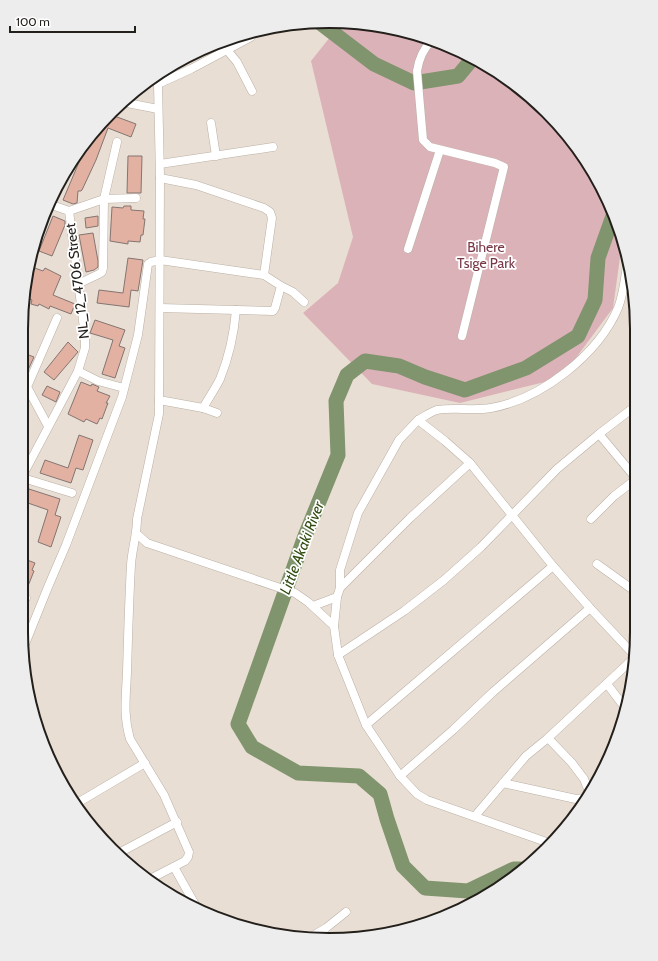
<svg xmlns="http://www.w3.org/2000/svg" width="658" height="961" font-family="Cabin,sans-serif">
	<rect width="100%" height="100%" fill="#e9ded3"/>
	<polygon fill="#dcb2b9" points="342,22 389,27 447,45 500,73 547,111 605,193 622,243 613,308 561,378 460,403 372,384 303,313 338,283 353,237 311,61"/>
	<g fill="none" stroke-linecap="round" stroke-linejoin="round">
		<g stroke="#80946e" stroke-width="15">
			<polyline points="319,22 374,64 414,83 458,76 473,58"/>
			<polyline points="520,869 514,869 468,891 425,888 403,866 387,819 380,794 359,776 298,773 252,747 238,724 305,536 338,455 336,401 347,375 365,361 399,366 425,377 465,390 526,368 578,336 595,300 598,258 613,216"/>
		</g>
	</g>
	<g fill="#e2b1a2" stroke="#847571">
		<polygon points="109,114 136,124 131,137 108,128 96,160 82,190 81,191 78,191 77,203 73,204 63,200 85,148"/>
		<polygon points="128,156 142,156 141,193 127,193"/>
		<polygon points="124,206 131,206 131,210 144,211 143,219 145,219 143,235 141,235 140,242 128,241 128,244 110,241 112,207 123,208"/>
		<polygon points="53,216 65,221 65,225 52,256 39,251"/>
		<polygon points="98,216 98,226 86,228 85,218"/>
		<polygon points="93,233 98,261 98,267 94,270 86,272 79,235"/>
		<polygon points="128,258 143,260 138,291 131,290 129,307 97,303 99,290 123,293"/>
		<polygon points="32,267 43,271 45,268 61,276 53,295 75,304 71,314 50,306 49,309 39,304 38,306 31,304 32,300 26,298 27,272 29,273"/>
		<polygon points="95,320 125,330 119,346 125,348 115,378 102,374 113,340 90,333"/>
		<polygon points="68,342 78,352 54,380 44,372"/>
		<polygon points="26,354 34,357 28,370 25,369"/>
		<polygon points="81,382 91,386 92,384 99,387 97,391 110,396 106,403 108,403 102,419 100,418 97,424 86,419 84,422 68,414"/>
		<polygon points="47,386 60,392 56,402 42,395"/>
		<polygon points="79,435 93,440 83,470 76,468 71,483 40,473 45,460 68,468"/>
		<polygon points="29,489 60,499 55,515 61,517 51,547 38,542 48,510 25,502"/>
		<polygon points="22,558 35,563 32,570 34,571 28,586 22,584"/>
	</g>
	<g fill="none" stroke-linecap="round" stroke-linejoin="round">
		<defs>
			<g id="minor">
				<path d="M432,40C423,49 419,58 417,71L423,140L430,147L495,163L504,167L462,336"/>
				<polyline points="227,50 237,62 252,91"/>
				<polyline points="158,84 191,69 251,37"/>
				<polyline points="122,102 158,109"/>
				<polyline points="211,123 216,156"/>
				<polyline points="160,164 273,147"/>
				<polyline points="160,178 196,185 264,208 270,212 272,218 264,275"/>
				<polyline points="69,211 104,199 136,198"/>
				<polyline points="408,249 440,150"/>
				<polyline points="78,284 99,274 102,272 103,268 104,199 117,142"/>
				<polyline points="281,286 293,292 304,302"/>
				<polyline points="78,371 98,381 124,388"/>
				<polyline points="159,400 203,408 217,413"/>
				<path d="M203,408C208,399 215,389 220,379C229,357 234,334 236,310"/>
				<path d="M418,420C424,417 430,412 437,410C454,407 473,411 491,408C541,399 598,355 618,308C624,293 625,276 628,260"/>
				<polyline points="48,426 27,387 57,318"/>
				<polyline points="599,434 634,476"/>
				<polyline points="24,473 78,371 85,348 85,336 69,211 49,204"/>
				<polyline points="23,478 72,493"/>
				<polyline points="591,519 614,496 635,480"/>
				<polyline points="137,534 147,543 295,593 308,602 334,626 338,655 366,725 400,776 417,794 427,800 552,844"/>
				<polyline points="597,564 636,592"/>
				<polyline points="340,588 410,518 470,463"/>
				<polyline points="22,596 26,598"/>
				<polyline points="313,606 337,597"/>
				<polyline points="334,626 337,597 340,588 340,570 358,513 399,440 418,420 445,441 470,463 553,566 590,608 635,656"/>
				<polyline points="23,649 48,587 66,545 122,397 138,335 148,264 151,262 160,260 264,275 281,286 275,308 273,311 160,308"/>
				<polyline points="338,655 404,611 444,580 481,547 557,469 599,434 633,408"/>
				<polyline points="607,684 626,709"/>
				<polyline points="366,725 553,566"/>
				<polyline points="548,738 572,763 584,779 590,794"/>
				<polyline points="400,776 453,730 493,692 590,608"/>
				<polyline points="503,783 576,799 588,798"/>
				<polyline points="74,805 145,763"/>
				<polyline points="475,816 526,756 548,738 634,658"/>
				<polyline points="117,854 177,822"/>
				<polyline points="174,867 197,908"/>
				<path d="M150,879L185,861L188,857L189,852L164,795L130,739C123,715 126,697 127,672C128,637 129,601 131,565C132,549 137,535 137,519L159,414L160,178L158,84L155,75"/>
				<polyline points="311,937 326,928 346,912"/>
			</g>
		</defs>
		<use href="#minor" stroke="#bab0a5" stroke-width="9"/>
		<use href="#minor" stroke="#fff" stroke-width="8"/>
	</g>
	<g text-anchor="middle" dominant-baseline="central" stroke-width="3.5" stroke-linejoin="round" paint-order="stroke">
		<g font-size="14" fill="#783847" stroke="#fff">
			<text x="486" y="247">Bihere<tspan x="486" dy="16">Tsige Park</tspan></text>
		</g>
		<g font-size="14" fill="#231f1b" stroke="#fff">
			<text transform="translate(77 281) rotate(-97)">NL_12_4706 Street</text>
		</g>
		<g font-size="15" font-style="italic" fill="#304b0f" stroke="#fff">
			<text transform="translate(302 548) rotate(-69)">Little Akaki River</text>
		</g>
	</g>
	<path d="M0 0H658V961H0ZM329 28H329A301 301 0 0 1 630 329V632A301 301 0 0 1 329 933H329A301 301 0 0 1 28 632V329A301 301 0 0 1 329 28Z" fill="#ededed" fill-rule="evenodd"/>
	<path fill="none" stroke="#231f1b" stroke-width="2" d="M329 28H329A301 301 0 0 1 630 329V632A301 301 0 0 1 329 933H329A301 301 0 0 1 28 632V329A301 301 0 0 1 329 28Z"/>
	<path d="M10 26v6h125v-6" fill="none" stroke="#231f1b" stroke-width="2"/>
	<text x="16" y="26" font-size="12" fill="#231f1b" stroke="#ffffff" stroke-width="3" paint-order="stroke">100 m</text>
</svg>
